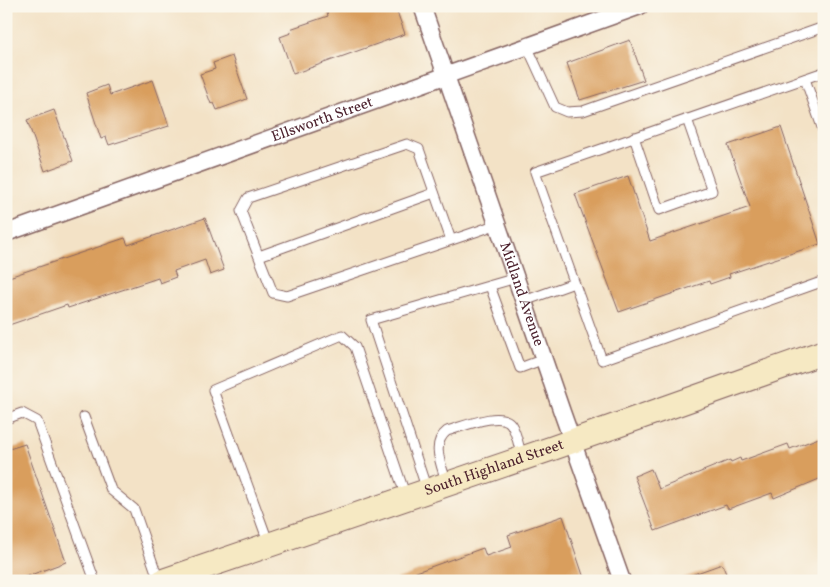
<svg xmlns="http://www.w3.org/2000/svg" width="830" height="587" font-family="Vollkorn,serif">
	<rect width="100%" height="100%" fill="#fbf7ec"/>
	<filter id="ink" filterUnits="userSpaceOnUse"><feTurbulence type="fractalNoise" baseFrequency=".02" numOctaves="2"/><feDisplacementMap in="SourceGraphic" scale="10" xChannelSelector="R" yChannelSelector="G"/><feConvolveMatrix kernelMatrix="1 2 1 2 8 2 1 2 1" color-interpolation-filters="sRGB"/></filter>
	<filter id="wash" filterUnits="userSpaceOnUse"><feTurbulence type="fractalNoise" baseFrequency=".0096" numOctaves="4" result="noise"/><feDisplacementMap in="SourceGraphic" scale="20" xChannelSelector="R" yChannelSelector="G"/><feGaussianBlur stdDeviation="1.12" result="paint"/><feColorMatrix in="noise" values="0 0 0 0 0 0 0 0 0 0 0 0 0 0 0 0 0 1.4 0 .05"/><feComposite in="paint" operator="in"/></filter>
	<g filter="url(#wash)">
		<rect width="100%" height="100%" fill="#f3e2c6"/>
		<g id="blocks">
			<g fill="#d99e5d">
				<polygon points="334,6 395,6 405,34 293,74 280,37 291,33 290,29 328,16 326,9"/>
				<polygon points="630,40 644,80 580,100 567,63"/>
				<polygon points="232,56 247,99 217,110 214,103 211,104 200,74 215,69 213,63"/>
				<polygon points="153,80 169,126 109,145 106,137 101,139 86,93 107,85 110,95"/>
				<polygon points="54,110 73,161 45,171 27,120"/>
				<polygon points="781,127 820,244 729,274 730,277 710,284 709,281 619,312 575,194 628,176 650,241 750,207 728,145"/>
				<polygon points="205,218 224,270 210,275 205,260 174,271 176,277 160,283 158,278 68,308 67,305 6,326 6,278 125,238 128,245"/>
				<polygon points="824,436 824,477 774,498 772,493 728,509 726,505 655,531 634,476 637,475 651,469 659,489 730,460 731,462 740,458 741,461 788,444 790,449"/>
				<polygon points="25,444 66,562 14,581 6,581 6,450"/>
				<polygon points="563,516 585,581 398,581 397,579 483,548 486,556 512,547 508,535"/>
				<polygon points="722,564 729,581 681,581 680,579"/>
			</g>
		</g>
	</g>
	<g filter="url(#ink)">
		<use href="#blocks" fill-opacity="0" stroke="#856361" stroke-width="1"/>
		<g fill="none" stroke-linecap="round" stroke-linejoin="round">
			<defs>
				<g id="service">
					<polyline points="527,46 555,107 567,112 583,111 824,27"/>
					<polyline points="824,72 535,172 602,360 824,281"/>
					<polyline points="805,79 824,133"/>
					<polyline points="634,137 659,210 712,191 687,119"/>
					<polyline points="451,240 419,149 407,144 248,198 241,211 273,293 287,296 481,230 497,224"/>
					<polyline points="259,256 434,193"/>
					<polyline points="490,286 520,368 544,359"/>
					<polyline points="524,301 574,283"/>
					<polyline points="84,417 111,490 134,509 159,581"/>
					<polyline points="6,419 22,413 37,421 95,581"/>
					<path d="M447,484C442,466 430,444 447,431C462,427 501,410 511,424C517,433 519,448 522,458"/>
					<polyline points="427,490 371,320 516,278"/>
					<polyline points="269,544 213,390 342,335 355,347 406,497"/>
				</g>
				<g id="minor">
					<path id="s1" d="M422,6L562,412L622,581"/>
					<path id="s2" d="M6,233L640,6"/>
				</g>
				<g id="secondary">
					<path id="s3" d="M163,581L553,448L824,352"/>
				</g>
			</defs>
			<use href="#service" stroke="#856361" stroke-width="11"/>
			<use href="#minor" stroke="#856361" stroke-width="19"/>
			<use href="#secondary" stroke="#856361" stroke-width="26"/>
			<use href="#service" stroke="#fff" stroke-width="9"/>
			<use href="#minor" stroke="#fff" stroke-width="16"/>
			<use href="#secondary" stroke="#f6e9c3" stroke-width="24"/>
		</g>
	</g>
	<g text-anchor="middle" dominant-baseline="central" stroke-width="4" stroke-linejoin="round" paint-order="stroke">
		<g font-size="15" fill="#4a1f2b" stroke="#fbf7ec">
			<text stroke="none"><textPath href="#s2" startOffset="336">Ellsworth Street</textPath></text>
			<text stroke="none"><textPath href="#s1" startOffset="305">Midland Avenue</textPath></text>
			<text stroke="none"><textPath href="#s3" startOffset="350">South Highland Street</textPath></text>
		</g>
	</g>
	<rect width="830" height="587" fill="none" stroke="#fbf7ec" stroke-width="25"/>
</svg>
